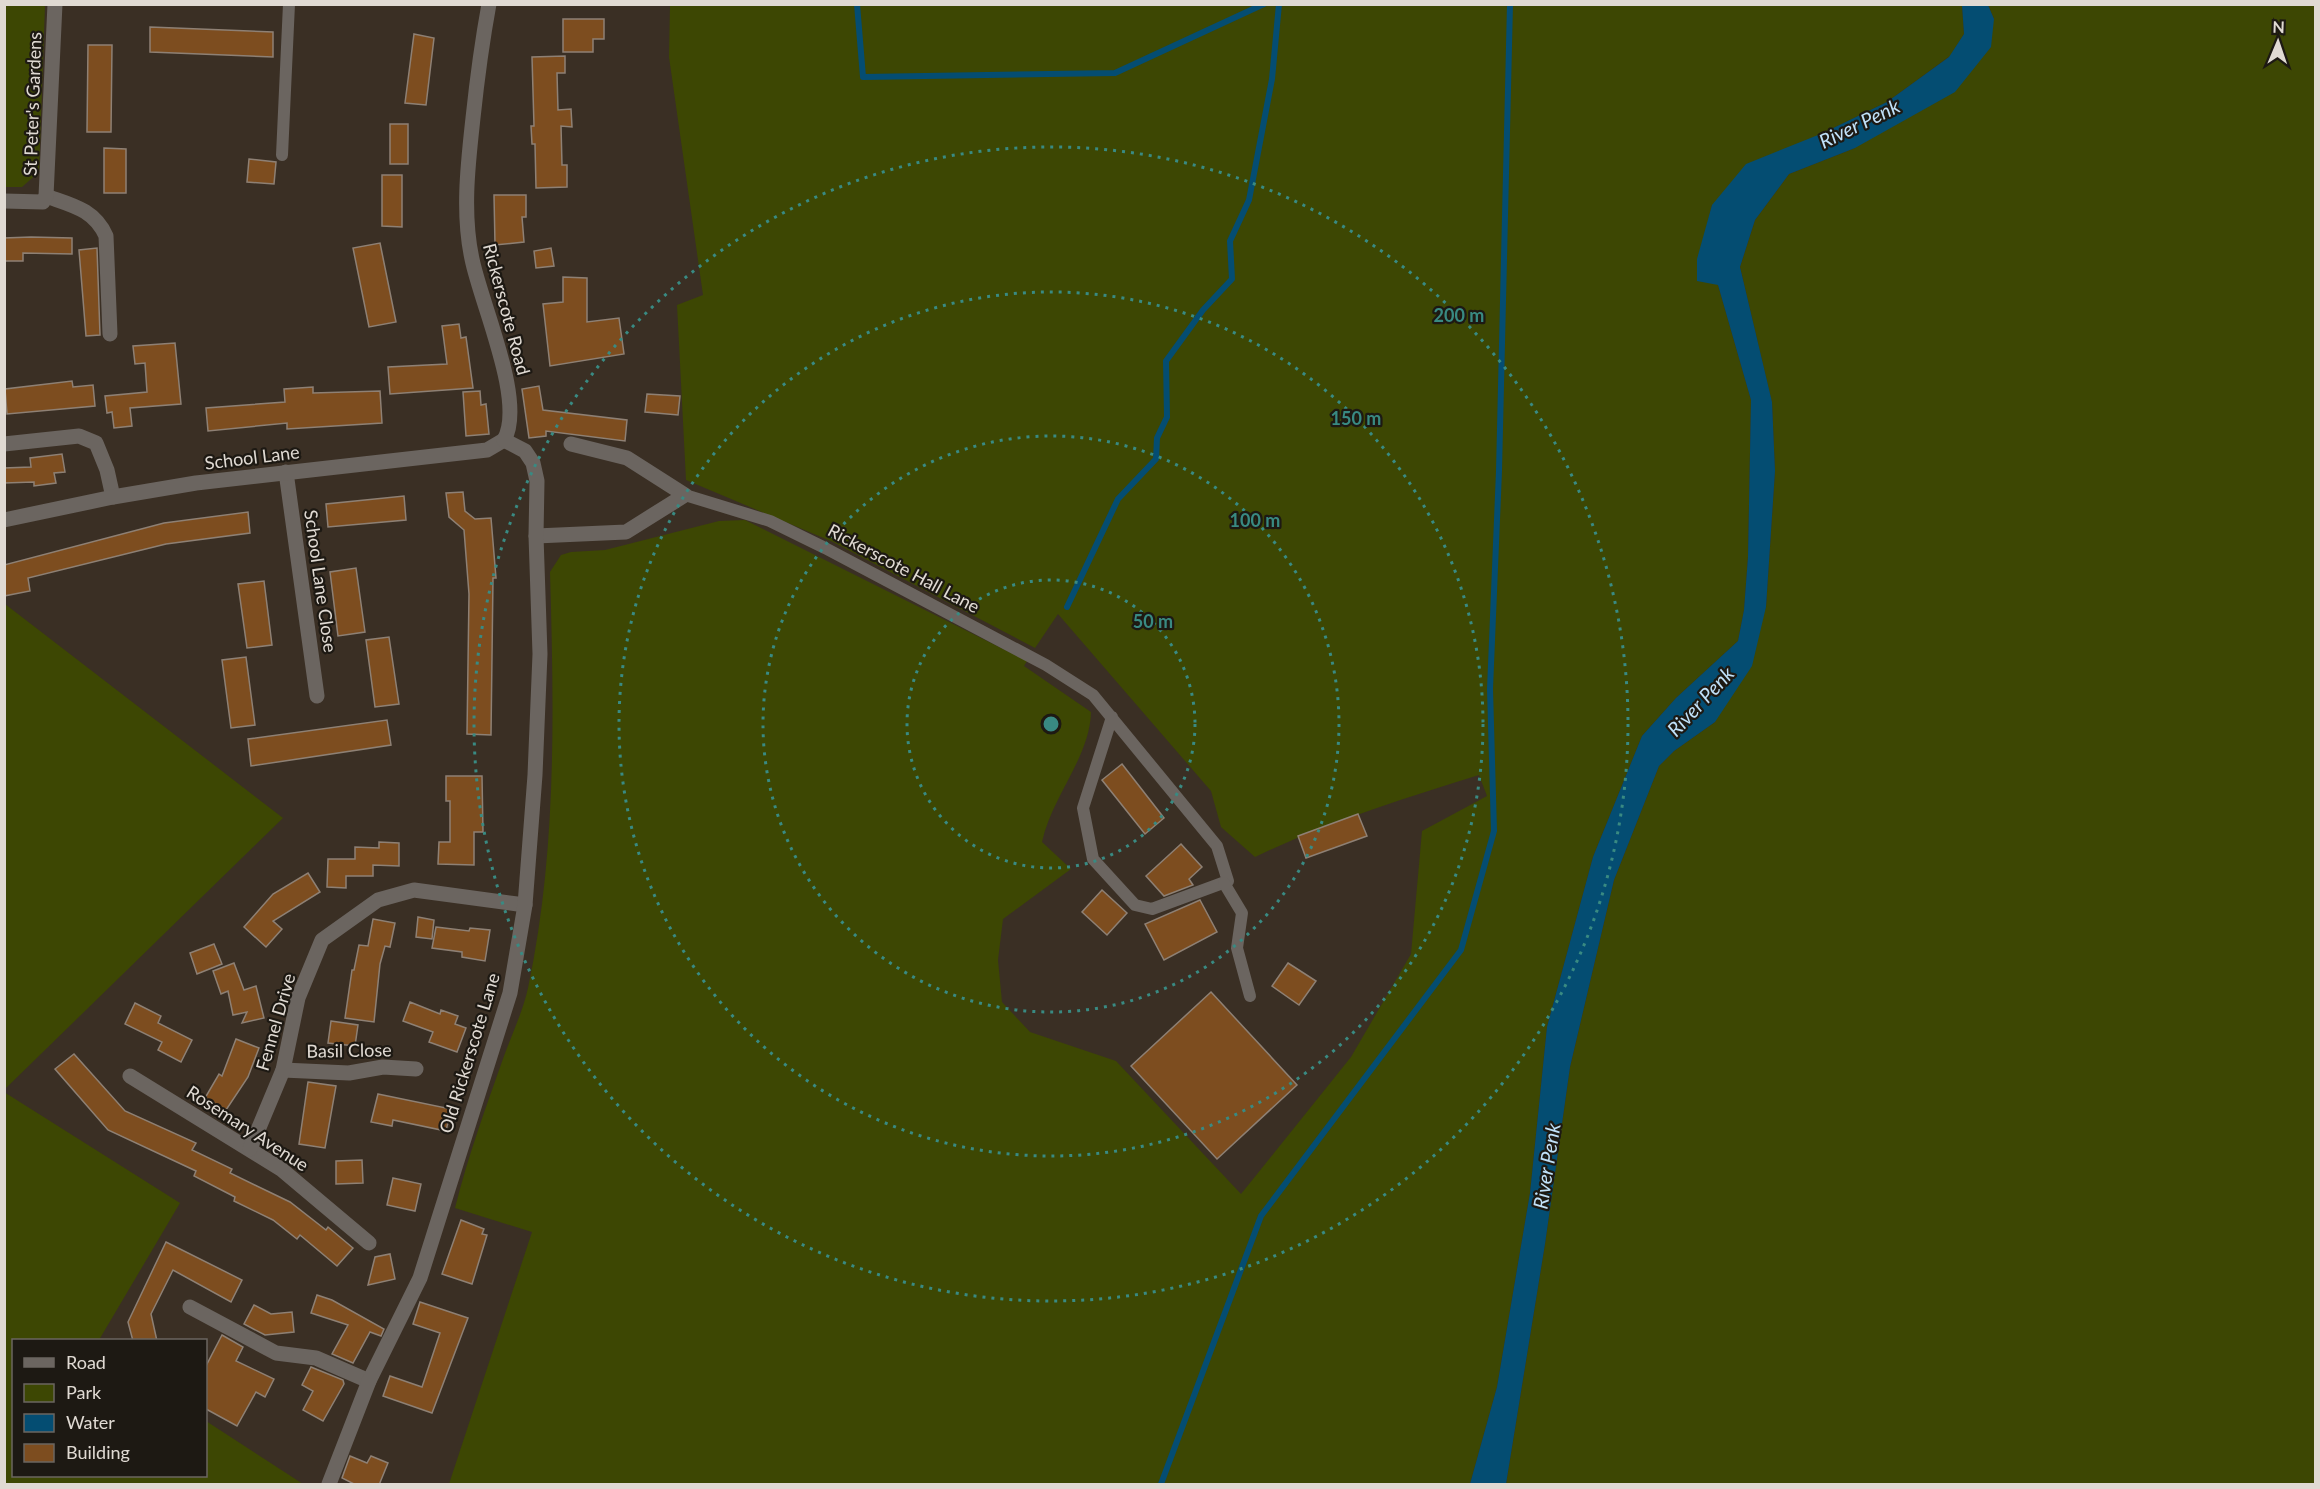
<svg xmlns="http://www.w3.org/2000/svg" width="2320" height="1489" font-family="Lato,sans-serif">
	<rect width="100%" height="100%" fill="#3a2f24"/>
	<g fill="#3d4703">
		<polygon points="5,4 45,5 39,172 22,187 5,187"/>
		<path d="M670,5H1962L1964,34L1950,56L1887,102L1823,133L1712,205L1706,229L1718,285L1751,400L1748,557L1744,610L1738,641L1676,698L1642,736L1593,857L1547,1027L1530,1193L1497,1387L1470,1484H449L532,1232L455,1208C468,1156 486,1107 504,1056C512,1034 523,1011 528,988C557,851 554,711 550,572L561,555L571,552L605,550L719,521L745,520L1027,661L1024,666L1091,712C1090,757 1052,796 1042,842L1071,869L1003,919L998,960L1002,1002L1030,1032L1116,1061L1241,1194L1351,1057L1411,954L1422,831L1487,796L1479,775C1403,799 1327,822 1255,857L1221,827L1211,791L1058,614L1035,648L833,542L686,480L677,305L703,295L669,57Z"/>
		<polygon points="1988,5 2315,5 2315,1484 1506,1484 1545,1244 1570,1067 1614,880 1659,766 1674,751 1715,722 1766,607 1775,471 1772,403 1740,267 1755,220 1789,174 1855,148 1994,19"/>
		<polygon points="5,604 283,818 5,1089 4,1089"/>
		<polygon points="4,1092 180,1203 99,1340 14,1340 14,1476 206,1476 206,1421 303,1484 5,1484"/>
	</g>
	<polygon fill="#044d72" points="1962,5 1988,5 1994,19 1991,47 1955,92 1855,148 1789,174 1755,220 1740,267 1772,402 1775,471 1766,607 1752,666 1715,722 1674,751 1659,766 1614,880 1570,1067 1545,1244 1506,1484 1470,1484 1497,1387 1530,1193 1547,1027 1593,857 1642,736 1676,698 1738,641 1744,610 1748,557 1751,400 1718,285 1697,281 1697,259 1712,205 1746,164 1823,133 1887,102 1949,57 1964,34"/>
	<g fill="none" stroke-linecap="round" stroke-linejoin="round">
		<g stroke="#044d72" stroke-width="6">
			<polyline points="857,4 863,77 1115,73 1264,4"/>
			<polyline points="1067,607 1118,499 1156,459 1157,438 1167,417 1166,361 1203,310 1232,279 1230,241 1249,200 1272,79 1279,4"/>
			<polyline points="1161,1484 1261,1216 1461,950 1494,831 1490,689 1499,471 1510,4"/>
		</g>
	</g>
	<g fill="#7d4d1f" stroke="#8e8074" stroke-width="1.5">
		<polygon points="563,19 604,19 604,39 593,39 593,52 563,52"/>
		<polygon points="150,27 273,32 273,57 150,52"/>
		<polygon points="414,34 434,38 426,105 405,103"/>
		<polygon points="88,45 112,45 111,132 87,132"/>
		<polygon points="565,56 565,73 557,73 558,110 571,109 572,127 561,126 562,165 567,165 567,187 536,188 535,144 532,144 531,126 534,126 532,57"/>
		<rect x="390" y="124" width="18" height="40"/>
		<polygon points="104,148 126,149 126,193 104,193"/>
		<polygon points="249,159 276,162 274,184 247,182"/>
		<polygon points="382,175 402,175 402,227 382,226"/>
		<polygon points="494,195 526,195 526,217 522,217 524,242 495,245"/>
		<polygon points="31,237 72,238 72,254 23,253 23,261 4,261 4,238"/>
		<polygon points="380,243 396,322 369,327 353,248"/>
		<polygon points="97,248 100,335 86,336 79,250"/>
		<polygon points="551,248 554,266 536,268 534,251"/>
		<polygon points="563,277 587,278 587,322 619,318 624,354 550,366 543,304 563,302"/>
		<polygon points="459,324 461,338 466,337 473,388 390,394 388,367 447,364 442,326"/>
		<polygon points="175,343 181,404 130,408 132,426 114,428 112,412 107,413 105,396 147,392 145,363 135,364 133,346"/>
		<polygon points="72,381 73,387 93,385 95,406 7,414 5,389"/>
		<polygon points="539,386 543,410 627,420 625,441 546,431 546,436 529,438 522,389"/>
		<polygon points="313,387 313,393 380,391 382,423 287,429 287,423 208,431 206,408 285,402 284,389"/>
		<polygon points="480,391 481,405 486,404 489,434 466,436 463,392"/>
		<polygon points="647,394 680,396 678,415 645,412"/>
		<polygon points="62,454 65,472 54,473 56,483 34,486 34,482 4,483 4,468 31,467 30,458"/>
		<polygon points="463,492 465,511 475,519 491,518 496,578 493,578 491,735 467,734 469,594 464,530 449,517 446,493"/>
		<polygon points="404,496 406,520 328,527 326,504"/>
		<polygon points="248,512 250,533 166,544 28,578 30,591 4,596 4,565 164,523"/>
		<polygon points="356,568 365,632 338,636 330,572"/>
		<polygon points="264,581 272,645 247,648 238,584"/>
		<polygon points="389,637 399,704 375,707 366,640"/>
		<polygon points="246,657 255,725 231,728 222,660"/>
		<polygon points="387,720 391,745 251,766 248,739"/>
		<polygon points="1122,764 1164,818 1145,834 1102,780"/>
		<polygon points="446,776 482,776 483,832 474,832 474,865 438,864 439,842 450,842 450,801 446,801"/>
		<polygon points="1358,814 1367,836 1306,858 1298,836"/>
		<polygon points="379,842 399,843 399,866 373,865 373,876 346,876 346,888 327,887 328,859 355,859 355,847 379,848"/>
		<polygon points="1181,844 1202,867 1189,879 1193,885 1164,896 1146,876"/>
		<polygon points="308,873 320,892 273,921 282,929 266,947 244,927 273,894"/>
		<polygon points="1102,890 1127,913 1107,935 1082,912"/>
		<polygon points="1200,900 1217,932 1164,960 1145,924"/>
		<polygon points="418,917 434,920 432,939 416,937"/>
		<polygon points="373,919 395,923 390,947 385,946 380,964 374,1022 345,1018 352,970 354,970 359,945 368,946"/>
		<polygon points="436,927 469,931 470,928 490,930 485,961 462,957 462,952 432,948"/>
		<polygon points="214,944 222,964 197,974 190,953"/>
		<polygon points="234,963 244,990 256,986 264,1018 242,1023 247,1012 233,1015 228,991 221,994 213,971"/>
		<polygon points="1288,963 1316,981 1299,1005 1272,986"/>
		<polygon points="1211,992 1297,1085 1217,1159 1131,1066"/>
		<polygon points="410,1002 440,1014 441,1010 458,1016 455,1024 466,1028 457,1052 429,1042 433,1032 403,1021"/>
		<polygon points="135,1003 161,1016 158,1023 192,1040 181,1062 158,1050 162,1042 125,1024"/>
		<polygon points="331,1021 358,1025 355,1046 328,1043"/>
		<polygon points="236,1039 259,1048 248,1077 226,1110 205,1098 219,1074 222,1076"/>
		<polygon points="74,1054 125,1111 196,1143 192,1150 232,1169 230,1173 290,1202 326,1230 328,1227 353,1248 337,1266 300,1235 297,1239 273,1220 234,1201 235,1197 194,1176 196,1171 108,1130 55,1069"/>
		<polygon points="308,1082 336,1086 325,1148 299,1144"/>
		<polygon points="378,1094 451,1109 446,1131 393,1120 392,1126 371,1122"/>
		<polygon points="362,1160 363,1183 336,1184 336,1161"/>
		<polygon points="393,1178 421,1184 415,1211 387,1205"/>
		<polygon points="461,1220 484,1229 482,1234 487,1235 472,1284 442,1274"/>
		<polygon points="166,1242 242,1280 231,1302 173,1270 151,1314 157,1341 133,1341 128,1322"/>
		<polygon points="390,1254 395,1279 368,1285 375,1257"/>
		<polygon points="317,1295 332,1300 384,1329 381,1336 370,1332 353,1363 332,1354 348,1325 311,1313"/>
		<polygon points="420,1302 468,1318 432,1413 383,1396 390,1376 422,1387 440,1333 413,1324"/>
		<polygon points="254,1305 271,1314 292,1312 294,1332 265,1335 244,1324"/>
		<polygon points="222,1335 243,1347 236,1361 274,1379 265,1397 256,1392 237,1426 206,1409 206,1366"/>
		<polygon points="311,1367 343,1380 344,1384 323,1421 303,1410 313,1391 302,1385"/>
		<polygon points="350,1456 367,1463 371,1456 388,1463 379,1485 356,1485 342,1478"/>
	</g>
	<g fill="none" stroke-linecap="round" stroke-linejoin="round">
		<g stroke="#6b6560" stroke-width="12">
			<polyline points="282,155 289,4"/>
			<polyline points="685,495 770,521 825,548 1046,665 1093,695 1217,846 1228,881 1152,909 1135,905 1093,859 1083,808 1112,717"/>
			<polyline points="1224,883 1242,913 1237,948 1250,996"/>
		</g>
		<g stroke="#6b6560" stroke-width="15">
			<path d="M46,196C71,205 94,209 106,236L110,334"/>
			<polyline points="4,201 43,202 46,196 55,4"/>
			<polyline points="4,444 79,436 96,443 107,470 113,497"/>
			<polyline points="286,472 317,696"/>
			<polyline points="4,520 113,497 196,483 487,450 504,440"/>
			<polyline points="536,536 626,532 685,495 627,458 571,444"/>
			<polyline points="283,1070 349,1073 383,1067 416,1069"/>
			<polyline points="130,1076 281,1169 369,1243"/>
			<polyline points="250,1149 283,1070 298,998 322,940 378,900 414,890 525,905"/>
			<polyline points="190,1307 276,1353 316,1358 369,1381"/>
			<path d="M329,1484L369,1381L420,1278L510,993L525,905L535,775L540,654L536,536L537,481L533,463L525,451L504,440C526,402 481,304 472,259C462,213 468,164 473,118C477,80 482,42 489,4"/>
		</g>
	</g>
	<g fill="none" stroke="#398a82" stroke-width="3" stroke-dasharray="3 6">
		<circle cx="1051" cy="724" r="144"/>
		<circle cx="1051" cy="724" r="288"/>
		<circle cx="1051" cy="724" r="432"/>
		<circle cx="1051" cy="724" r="577"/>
	</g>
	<g text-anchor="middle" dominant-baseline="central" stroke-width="4.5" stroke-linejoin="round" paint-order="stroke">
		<g font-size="18" fill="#e0dad3" stroke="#1d1913">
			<text transform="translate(32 104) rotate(-88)">St Peter's Gardens</text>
			<text transform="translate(507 309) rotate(75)">Rickerscote Road</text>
			<text transform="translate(252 457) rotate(-7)">School Lane</text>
			<text transform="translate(904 568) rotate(28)">Rickerscote Hall Lane</text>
			<text transform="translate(321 581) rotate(82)">School Lane Close</text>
			<text transform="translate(275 1022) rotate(-74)">Fennel Drive</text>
			<text transform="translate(349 1050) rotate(-1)">Basil Close</text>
			<text transform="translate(469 1053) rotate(-73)">Old Rickerscote Lane</text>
			<text transform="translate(248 1128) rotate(33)">Rosemary Avenue</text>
		</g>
		<g font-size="20" font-style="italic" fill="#c0e1f9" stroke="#1d1913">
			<text transform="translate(1859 123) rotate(-26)">River Penk</text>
			<text transform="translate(1700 701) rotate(-47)">River Penk</text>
			<text transform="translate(1546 1166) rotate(-81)">River Penk</text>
		</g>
	</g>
	<circle cx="1051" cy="724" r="9" fill="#398a82" stroke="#1d1913" stroke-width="3"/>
	<g font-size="18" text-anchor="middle" font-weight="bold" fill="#398a82" stroke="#1d1913" stroke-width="4.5" stroke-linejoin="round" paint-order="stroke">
		<text x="1459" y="322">200 m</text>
		<text x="1356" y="425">150 m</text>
		<text x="1255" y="527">100 m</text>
		<text x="1153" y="628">50 m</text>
	</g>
	<rect width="2320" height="1489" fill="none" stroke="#e0dad3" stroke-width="12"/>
	<rect x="12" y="1339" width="195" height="138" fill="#1d1913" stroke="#6b6660" stroke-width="1.5"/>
	<rect x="24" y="1358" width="30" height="9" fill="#6b6560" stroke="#6b6660" stroke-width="1.5"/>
	<text x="66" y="1369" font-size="18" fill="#e0dad3">Road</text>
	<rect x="24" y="1384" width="30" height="18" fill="#3d4703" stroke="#6b6660" stroke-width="1.5"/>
	<text x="66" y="1399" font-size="18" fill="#e0dad3">Park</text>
	<rect x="24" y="1414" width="30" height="18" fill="#044d72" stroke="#6b6660" stroke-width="1.5"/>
	<text x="66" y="1429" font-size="18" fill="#e0dad3">Water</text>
	<rect x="24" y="1444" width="30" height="18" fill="#7d4d1f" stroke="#6b6660" stroke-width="1.5"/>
	<text x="66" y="1459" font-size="18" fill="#e0dad3">Building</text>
	<g transform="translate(2278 42) rotate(2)" stroke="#1d1913" stroke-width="4.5" paint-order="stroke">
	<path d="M0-4.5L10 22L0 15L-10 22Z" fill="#e0dad3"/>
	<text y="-9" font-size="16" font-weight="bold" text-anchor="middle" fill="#e0dad3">N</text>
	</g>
</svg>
